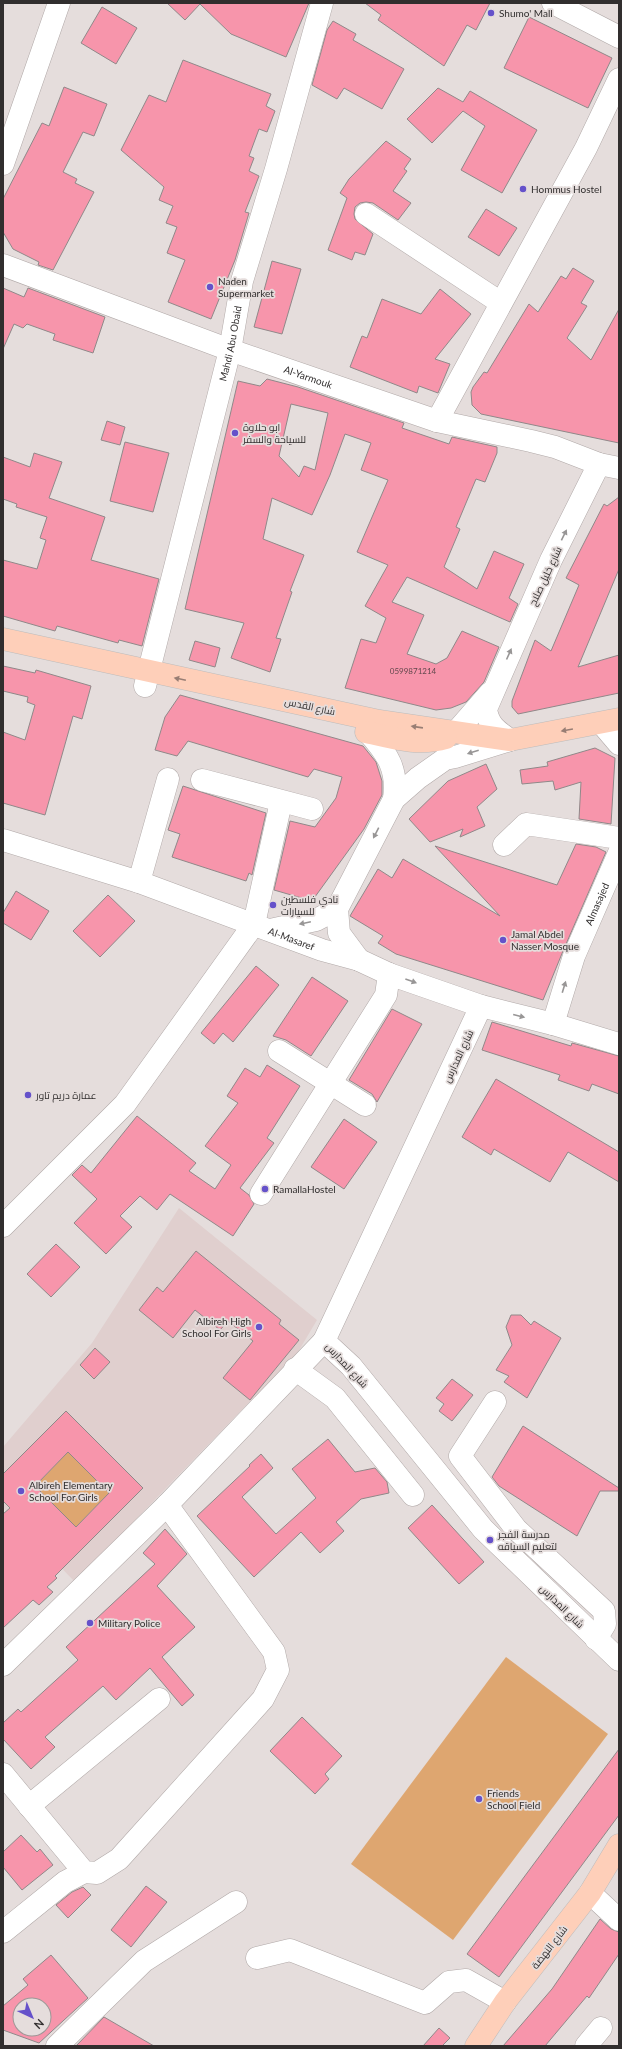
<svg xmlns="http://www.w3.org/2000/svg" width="622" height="2049" font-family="Lato,Cairo,sans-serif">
	<rect width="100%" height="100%" fill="#e5dddc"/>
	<polygon fill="#e0cfce" points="179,1208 317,1320 298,1352 75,1582 3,1508 3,1447 92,1343"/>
	<g fill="#dea670">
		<polygon points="68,1452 109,1493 76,1527 35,1486"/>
		<polygon points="506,1657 608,1734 453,1940 351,1864"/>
	</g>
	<g fill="#f795ab" stroke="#908889" fill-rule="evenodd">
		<polygon points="167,3 309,3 286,57 231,34 200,4 185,20"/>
		<polygon points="365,3 490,3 476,30 467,25 444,66 378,20 381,15"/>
		<polygon points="102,7 137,28 116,64 81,43"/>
		<polygon points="529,17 612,58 588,108 504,68"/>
		<polygon points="333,21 356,34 353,40 404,69 382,109 344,88 337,99 312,85 327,30"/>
		<polygon points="183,60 271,94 266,106 275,111 267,132 259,129 249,156 254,158 249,171 259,176 245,212 249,213 235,260 211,319 168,302 185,260 167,253 177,227 166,223 173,206 159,200 164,187 121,150 149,95 166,102"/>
		<polygon points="64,87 107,104 94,136 83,132 63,172 77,179 75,183 94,192 53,270 38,265 39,262 13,249 3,232 3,199 42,123 49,126"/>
		<polygon points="438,88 463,102 470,91 537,130 502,193 461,170 485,126 463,111 432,143 407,119"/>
		<polygon points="386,141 411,159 404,169 407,171 393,191 411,203 398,220 373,203 366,202 360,203 355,207 354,214 355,219 373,234 365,255 355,252 352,260 328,250 347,198 340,193 349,179"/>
		<polygon points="486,209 517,228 499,256 468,237"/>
		<polygon points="272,261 301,269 282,334 254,327"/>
		<polygon points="573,268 594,281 581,303 587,306 567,338 591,360 619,309 619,443 481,414 472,405 471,392 473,387 484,372 487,373 529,304 538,312 561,276 566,279"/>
		<polygon points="3,288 24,297 28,288 105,317 93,353 53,340 55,334 27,324 23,328 14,324 3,349"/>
		<polygon points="440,289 471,314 435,359 450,364 438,393 419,386 417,393 350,367 362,336 367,338 382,299 421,314"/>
		<path d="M267,379L298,387L404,423L402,428L449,444L452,437L497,447V453L485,482L476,479L456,527L460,529L444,567L477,589L494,551L524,564L509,598L518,604L510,622L407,577L392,602L424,615L407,654L436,664L447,658L462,631L499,647L484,682L466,702L451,708L436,710L345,688L361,639L376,643L386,618L365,606L388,565L357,552L388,480L361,470L371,443L345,434L330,475L312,515L272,498L263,539L304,555L290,591L292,592L276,638L281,639L270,672L231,658L244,623L185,609L238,381L260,386ZM291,404L328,413L315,470L304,466L299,477L279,456Z"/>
		<polygon points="107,421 125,427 120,445 101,440"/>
		<polygon points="125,442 169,453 153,512 110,501"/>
		<polygon points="34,453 62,462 49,498 105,517 91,560 159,579 142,646 119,640 118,643 57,626 55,631 3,616 3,560 37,569 46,540 40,538 47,517 16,507 17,504 3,499 3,457 30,467"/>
		<polygon points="619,497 619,569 578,667 619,655 619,693 518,714 512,707 512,701 535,640 551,651 579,585 566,578 604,504 607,506"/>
		<polygon points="195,641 220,648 215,667 189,660"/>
		<polygon points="3,666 35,673 36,670 91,686 82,719 73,716 45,815 3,803 3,732 25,740 35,705 27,702 28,697 3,691"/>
		<polygon points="180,695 363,746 376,762 382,781 382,795 364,829 312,901 274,890 290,821 315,827 336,798 342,777 314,769 308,777 188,741 177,756 155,750 165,717"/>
		<polygon points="595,748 615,758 611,824 579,819 581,782 555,790 553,781 522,784 520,770 548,766 547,762"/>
		<polygon points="486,764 497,789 477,807 485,826 460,837 463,829 430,842 409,819 448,781"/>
		<polygon points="183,786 266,813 252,875 249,873 246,881 172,857 180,834 168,830"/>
		<polygon points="576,844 596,847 606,852 563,951 543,1000 396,954 378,943 383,936 350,916 378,869 392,878 403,859 500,916 435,846 557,885"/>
		<polygon points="16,891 49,911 31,940 3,923 3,913"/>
		<polygon points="108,895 135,921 100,957 73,931"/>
		<polygon points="256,966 279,985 233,1042 223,1033 214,1044 201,1033"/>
		<polygon points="312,977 348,1001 311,1056 286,1040 273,1036"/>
		<polygon points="392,1009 422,1024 377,1102 372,1094 349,1080"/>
		<polygon points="492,1022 571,1046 572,1043 619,1056 619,1094 592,1084 589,1091 558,1080 560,1075 482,1050"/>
		<polygon points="267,1065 300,1086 267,1138 274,1143 240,1188 249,1195 254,1204 233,1236 170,1194 157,1210 140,1196 120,1216 132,1227 106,1254 74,1223 97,1199 72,1175 82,1165 91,1173 137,1116 196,1163 189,1171 215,1189 231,1165 205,1146 238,1103 227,1096 245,1068 260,1077"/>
		<polygon points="496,1079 619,1152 619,1182 568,1152 550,1182 494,1149 491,1155 462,1137"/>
		<polygon points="344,1119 377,1142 344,1189 311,1167"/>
		<polygon points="56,1244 80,1267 51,1297 27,1274"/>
		<polygon points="196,1251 281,1320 279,1324 299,1340 250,1400 223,1378 253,1341 228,1321 220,1330 195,1310 173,1338 139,1310 157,1287 163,1292"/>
		<polygon points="511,1315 521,1315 531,1325 534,1321 561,1338 527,1398 504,1382 509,1376 496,1370 512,1345 506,1327"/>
		<polygon points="95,1348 110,1362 94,1379 80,1365"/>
		<polygon points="452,1379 473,1395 452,1421 439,1411 444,1404 436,1398"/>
		<path d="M66,1411L143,1488L55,1576L57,1578L47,1587L53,1592L39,1605L33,1600L3,1628V1514L10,1508L3,1501V1474ZM68,1452L109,1493L76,1527L35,1486Z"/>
		<polygon points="523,1426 619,1488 619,1491 600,1491 577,1536 499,1486 492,1477"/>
		<polygon points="328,1439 355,1472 375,1468 387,1482 389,1493 361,1499 336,1522 344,1531 320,1553 301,1532 254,1577 197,1516 250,1466 249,1465 261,1454 273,1468 242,1497 276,1534 316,1498 292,1469"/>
		<polygon points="432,1505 484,1562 459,1584 408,1528"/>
		<polygon points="165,1529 187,1554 157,1586 195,1627 162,1657 194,1695 182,1706 150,1668 116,1700 103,1686 45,1737 55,1747 31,1769 3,1739 3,1723 18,1709 21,1712 78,1660 66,1647 155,1564 143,1553"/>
		<polygon points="302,1717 342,1756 325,1774 329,1779 315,1794 270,1751"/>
		<polygon points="619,1749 619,1815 499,1977 467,1954"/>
		<polygon points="21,1835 37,1852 40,1849 53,1865 22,1890 3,1867 3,1852"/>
		<polygon points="146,1886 167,1902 131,1947 111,1930"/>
		<polygon points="83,1887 91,1895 68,1918 56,1905 72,1892"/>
		<polygon points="600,1919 611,1929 619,1932 619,1954 589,1998 587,1996 545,2046 503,2046 552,1989"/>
		<path d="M51,1955L88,1998L39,2043L3,2030V2006L28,1985L23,1979ZM20,2005H44V2029H20Z"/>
		<polygon points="104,2017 154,2046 76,2046"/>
		<polygon points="439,2028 450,2038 442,2046 423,2046"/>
	</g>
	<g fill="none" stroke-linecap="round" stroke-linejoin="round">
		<defs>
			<g id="minor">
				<polyline points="553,3 619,37"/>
				<polyline points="3,164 59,3"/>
				<polyline points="366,214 501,303"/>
				<path id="s1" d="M3,265L230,350L437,421L531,441L555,447L599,464L619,468"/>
				<polyline points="437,421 586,148 619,79"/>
				<path id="s2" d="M145,686L230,350L242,281L276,169L322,3"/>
				<polyline points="602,724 619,744"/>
				<polyline points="456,732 490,693"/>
				<path d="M510,740C497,731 488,725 486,709L551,560L599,464"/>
				<polyline points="202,780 312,809"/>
				<polyline points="394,799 418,778 445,759 455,757 510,740"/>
				<path id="s3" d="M3,840L139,882L322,950L359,960L389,974L481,1006L553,1024L619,1044"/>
				<polyline points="504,845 526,824 619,838"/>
				<polyline points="139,882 168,779"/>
				<polyline points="270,930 316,920 337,909"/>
				<path d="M359,960L339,933L337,909L394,799C398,769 388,755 369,733"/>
				<polyline points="481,1006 324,1341 351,1366 483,1529 619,1660"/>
				<path id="s4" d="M553,1024L574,956L619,853"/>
				<polyline points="279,1051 365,1105"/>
				<polyline points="261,1194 386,995 389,974"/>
				<polyline points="3,1226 125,1104 254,924 281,802"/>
				<polyline points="295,1369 335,1398 413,1495"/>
				<polyline points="495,1402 460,1456 516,1529 604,1611 605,1624 596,1639"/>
				<polyline points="3,1665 167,1505 324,1341"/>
				<polyline points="3,1774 84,1872 97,1873 119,1859 263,1699 278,1670 274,1652 167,1505"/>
				<polyline points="29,1806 159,1699"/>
				<polyline points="590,1893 619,1920"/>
				<polyline points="3,1932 65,1882 84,1872"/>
				<polyline points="257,1958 290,1950 425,2003 449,1982 466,1980 505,2002"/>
				<polyline points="57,2046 144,1961 236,1902"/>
				<polyline points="586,2046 601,2028"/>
			</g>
			<g id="major">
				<polyline points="3,639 379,721 510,740 619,719"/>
				<path d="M366,732C393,738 418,746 446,738"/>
				<polyline points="476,2046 505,2002 590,1893 619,1845"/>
			</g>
		</defs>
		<use href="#minor" stroke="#b1a9a8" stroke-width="23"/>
		<use href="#major" stroke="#bdbcbc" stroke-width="23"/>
		<use href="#minor" stroke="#fff" stroke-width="22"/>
		<use href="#major" stroke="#fecfb9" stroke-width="22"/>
	</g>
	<defs><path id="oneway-solid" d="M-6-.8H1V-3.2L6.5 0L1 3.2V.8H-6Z"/></defs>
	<g fill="#989696">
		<use href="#oneway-solid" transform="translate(564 535) rotate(-64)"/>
		<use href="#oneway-solid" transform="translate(509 654) rotate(-66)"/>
		<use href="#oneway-solid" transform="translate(473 752) rotate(163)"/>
		<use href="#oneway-solid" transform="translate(376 833) rotate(117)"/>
		<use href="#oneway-solid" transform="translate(305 923) rotate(168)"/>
		<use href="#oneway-solid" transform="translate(411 981) rotate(20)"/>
		<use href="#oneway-solid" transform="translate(564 987) rotate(-73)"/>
		<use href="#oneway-solid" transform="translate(519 1016) rotate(14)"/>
	</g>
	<g fill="#987e74">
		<use href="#oneway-solid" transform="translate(180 679) rotate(-168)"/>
		<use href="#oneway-solid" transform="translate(417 727) rotate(-172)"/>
		<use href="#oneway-solid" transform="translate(567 730) rotate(170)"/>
	</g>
	<g fill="#6551ca" stroke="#e5dddc" stroke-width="1.5">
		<circle cx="491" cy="13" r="4"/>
		<circle cx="523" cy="189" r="4"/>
		<circle cx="210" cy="287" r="4"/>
		<circle cx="235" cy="433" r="4"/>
		<circle cx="273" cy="905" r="4"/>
		<circle cx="503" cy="940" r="4"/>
		<circle cx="28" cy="1095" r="4"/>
		<circle cx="265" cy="1189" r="4"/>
		<circle cx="259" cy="1327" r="4"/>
		<circle cx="21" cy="1491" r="4"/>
		<circle cx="490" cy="1540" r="4"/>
		<circle cx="90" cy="1623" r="4"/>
		<circle cx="479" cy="1799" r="4"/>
	</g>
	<g text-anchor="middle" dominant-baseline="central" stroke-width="3.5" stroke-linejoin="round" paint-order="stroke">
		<g font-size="8" fill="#62484d">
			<text x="413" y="671">0599871214</text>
		</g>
		<g font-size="10" fill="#312e2e" stroke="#e5dddc" text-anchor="start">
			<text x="499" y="13">Shumo' Mall</text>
			<text x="531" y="189">Hommus Hostel</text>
			<text x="218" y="281">Naden<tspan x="218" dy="12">Supermarket</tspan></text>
			<text x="243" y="427">ابو حلاوة<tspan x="243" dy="12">للسياحة والسفر</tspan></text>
			<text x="281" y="899">نادي فلسطين<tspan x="281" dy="12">للسيارات</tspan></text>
			<text x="511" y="934">Jamal Abdel<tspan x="511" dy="12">Nasser Mosque</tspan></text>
			<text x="36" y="1095">عمارة دريم تاور</text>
			<text x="273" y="1189">RamallaHostel</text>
			<text x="251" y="1321" text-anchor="end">Albireh High<tspan x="251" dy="12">School For Girls</tspan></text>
			<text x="29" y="1485">Albireh Elementary<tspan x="29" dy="12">School For Girls</tspan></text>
			<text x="498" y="1534">مدرسة الفجر<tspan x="498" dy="12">لتعليم السياقه</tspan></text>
			<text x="98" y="1623">Military Police</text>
			<text x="487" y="1793">Friends<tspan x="487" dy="12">School Field</tspan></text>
		</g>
		<g font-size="10" fill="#312e2e" stroke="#e5dddc">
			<text stroke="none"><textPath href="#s2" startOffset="353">Mahdi Abu Obaid</textPath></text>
			<text stroke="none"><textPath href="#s1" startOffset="325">Al-Yarmouk</textPath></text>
			<text transform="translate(545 576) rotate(-65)">شارع خليل صلاح</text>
			<text transform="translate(310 706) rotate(12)">شارع القدس</text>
			<text stroke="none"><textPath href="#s4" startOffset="128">Almasajed</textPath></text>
			<text stroke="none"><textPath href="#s3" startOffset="305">Al-Masaref</textPath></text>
			<text transform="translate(458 1056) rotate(-65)">شارع المدارس</text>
			<text transform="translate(347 1365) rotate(47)">شارع المدارس</text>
			<text transform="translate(562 1606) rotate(44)">شارع المدارس</text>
			<text transform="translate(549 1947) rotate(-52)">شارع النهضة</text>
		</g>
	</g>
	<rect width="622" height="2049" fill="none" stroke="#312e2e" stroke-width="8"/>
	<g transform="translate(32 2017) rotate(136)"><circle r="19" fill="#e5dddc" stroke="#9d9796"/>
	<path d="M0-3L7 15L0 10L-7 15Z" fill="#6551ca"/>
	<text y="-6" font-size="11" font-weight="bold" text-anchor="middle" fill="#312e2e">N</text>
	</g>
</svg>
